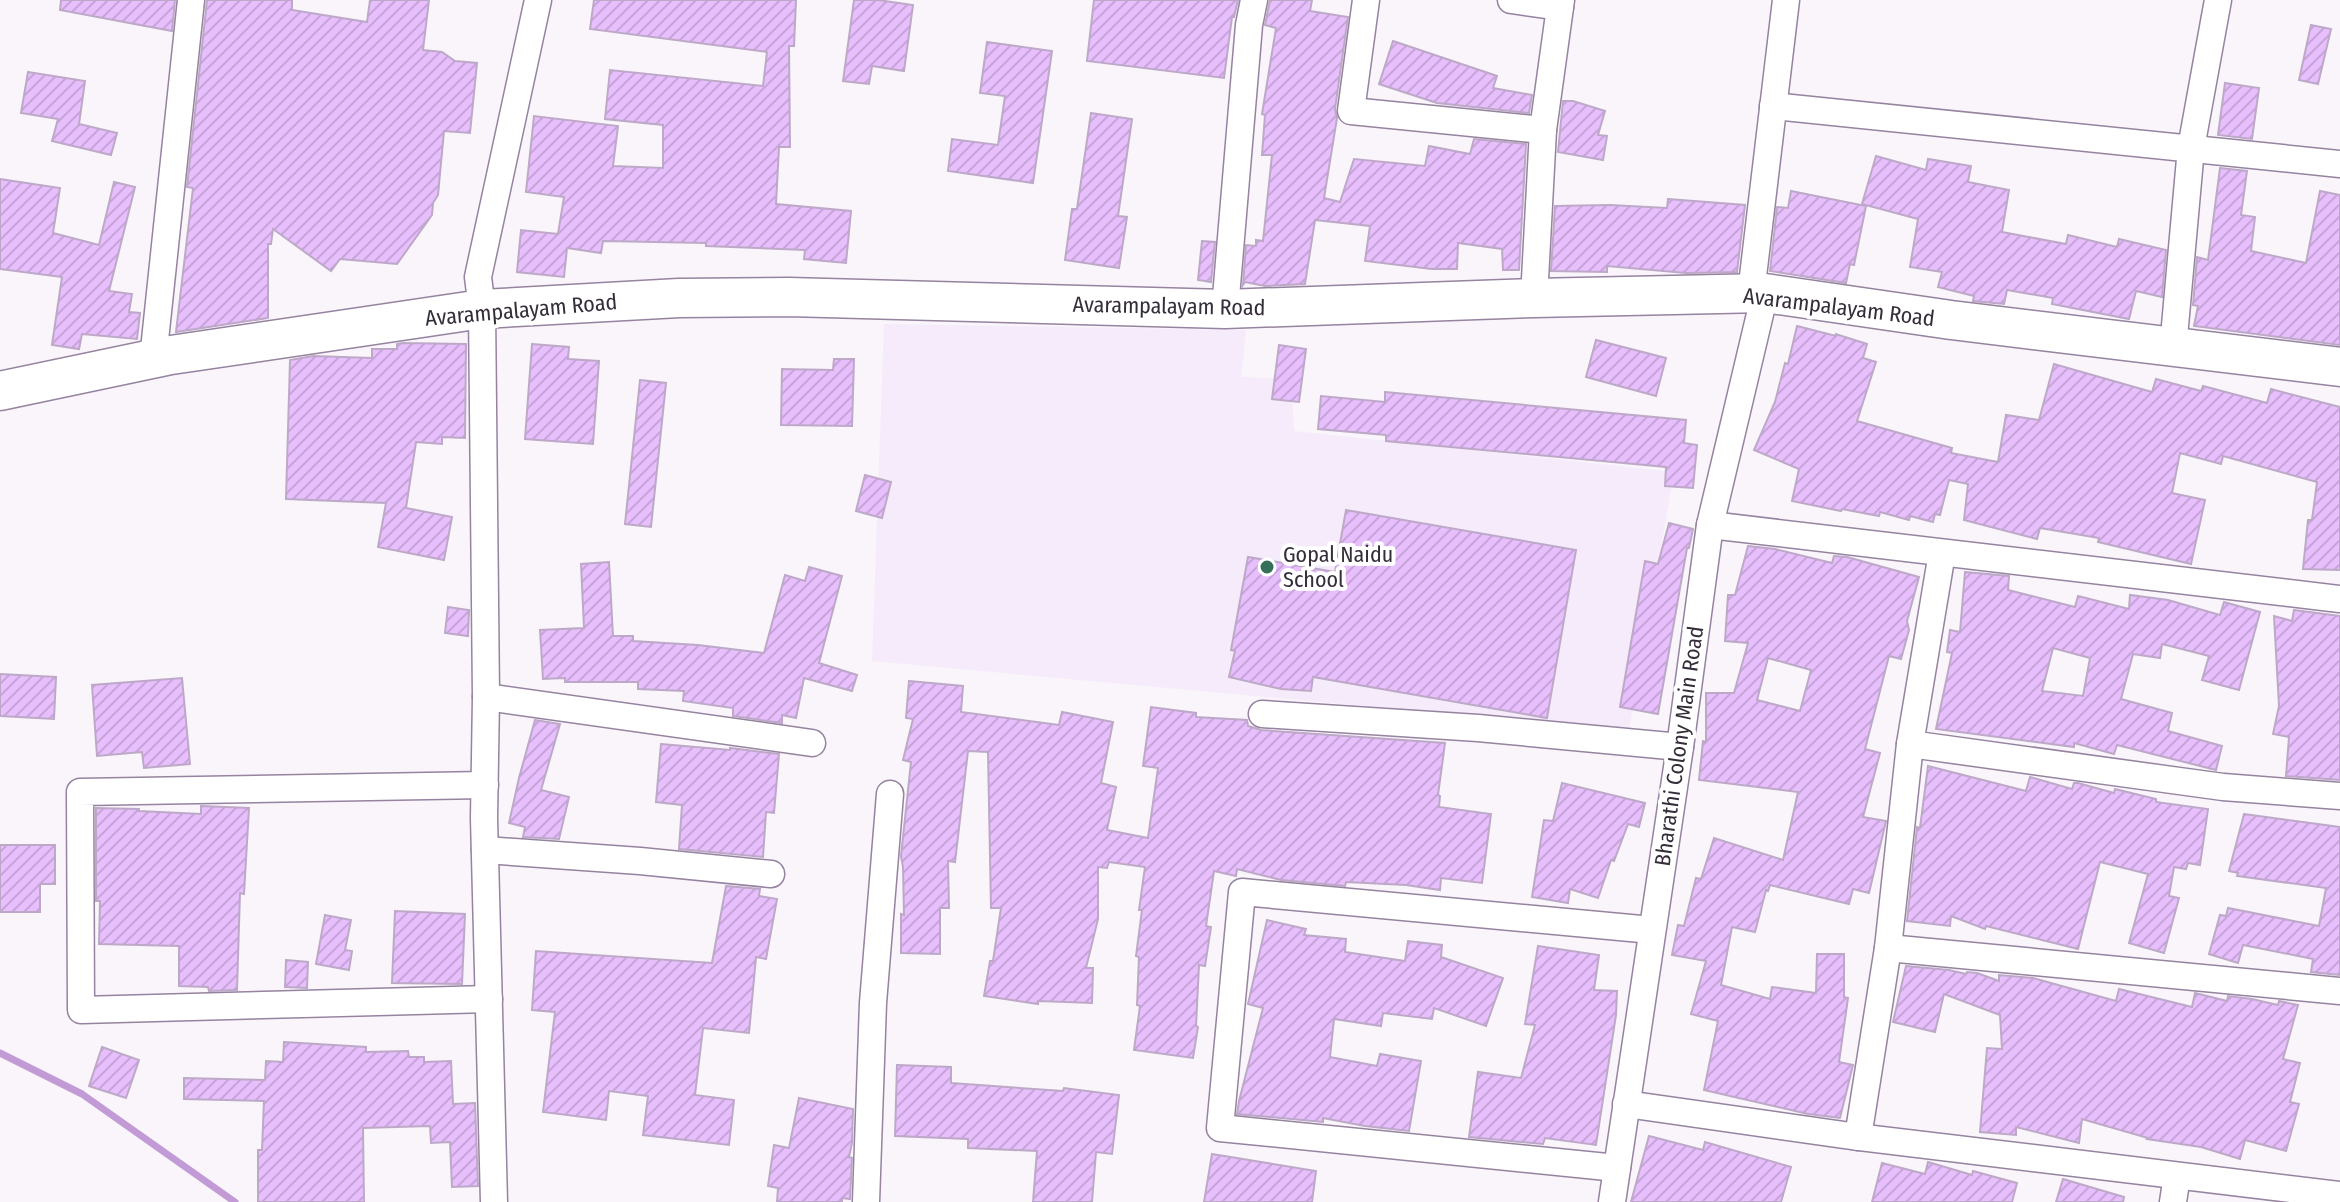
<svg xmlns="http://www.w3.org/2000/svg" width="2340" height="1202" font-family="'Fira Sans Condensed',sans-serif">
	<defs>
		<pattern id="building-hatch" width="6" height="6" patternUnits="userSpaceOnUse" patternTransform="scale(2)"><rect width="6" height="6" fill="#e7bffd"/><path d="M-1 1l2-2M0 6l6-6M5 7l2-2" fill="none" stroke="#c7a4da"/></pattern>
	</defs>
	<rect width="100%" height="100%" fill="#f9f5fb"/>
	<polygon fill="#f5ebfb" points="884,324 1246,330 1241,377 1291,379 1294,431 1674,472 1629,730 872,661"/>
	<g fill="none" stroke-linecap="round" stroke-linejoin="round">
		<polyline stroke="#c19ad6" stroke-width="7" points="0,1053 82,1094 235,1202"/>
	</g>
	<g fill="url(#building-hatch)" stroke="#bda9c7" stroke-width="2" fill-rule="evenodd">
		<polygon points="61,0 175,0 172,31 60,10"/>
		<polygon points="207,0 292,0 292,10 367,22 370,0 429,0 423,50 442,52 455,61 477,63 470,133 444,131 438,195 433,203 432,215 397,264 340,259 331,271 273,229 271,244 268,244 268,318 176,332 193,188 187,187"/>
		<polygon points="594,0 796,0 794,46 789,46 790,147 779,147 776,204 851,211 846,263 804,259 805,250 706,246 706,243 603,241 601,253 567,248 564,277 517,272 521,230 558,234 564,197 526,192 534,116 618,126 613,166 663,168 663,125 605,119 610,70 763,86 767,52 590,29"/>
		<polygon points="854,0 878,0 913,5 904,71 872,66 869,84 843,81"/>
		<polygon points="1094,0 1238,0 1234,17 1232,17 1224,78 1087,61"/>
		<polygon points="1270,0 1312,0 1310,11 1348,17 1335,109 1337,118 1324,198 1340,202 1354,159 1425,166 1429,146 1470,154 1474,139 1526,144 1519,270 1503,270 1502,249 1458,243 1457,269 1432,269 1365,261 1370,226 1315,220 1305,284 1265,286 1245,282 1243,285 1246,245 1256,246 1256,240 1263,241 1272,155 1262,155 1265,115 1262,114 1276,28 1265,25"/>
		<polygon points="2311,25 2331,29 2318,84 2299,80"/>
		<polygon points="1393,41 1497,76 1493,88 1532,95 1529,113 1437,103 1379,84"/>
		<polygon points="987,42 1052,51 1033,183 948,171 952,139 998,145 1005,96 980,93"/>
		<polygon points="28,72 85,81 79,124 117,133 111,155 52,141 58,119 21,113"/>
		<polygon points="2225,83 2259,88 2252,139 2218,135"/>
		<polygon points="1563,101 1573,101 1605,111 1598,135 1607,136 1603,160 1558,152"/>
		<polygon points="1091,113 1132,119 1118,216 1127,217 1119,268 1065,260 1072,209 1077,209"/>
		<polygon points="1876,156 1926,170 1928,159 1971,166 1968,182 2009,190 2002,232 2066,244 2068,235 2117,247 2119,239 2166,250 2162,297 2136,291 2129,319 2052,304 2053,298 2007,290 2004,304 1973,301 1974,296 1938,287 1942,272 1910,267 1918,219 1862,204"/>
		<polygon points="2220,168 2247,171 2241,215 2255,217 2251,251 2306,263 2320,191 2340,195 2340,345 2194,326 2198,306 2193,305 2197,257 2208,260"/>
		<polygon points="0,179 60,188 53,233 99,245 114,182 135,187 109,291 132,294 129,312 140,313 137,339 82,334 79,349 52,345 62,277 0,269"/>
		<polygon points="1791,191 1866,206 1854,265 1850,264 1846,283 1770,271 1777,207 1788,208"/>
		<polygon points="1668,199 1745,205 1737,272 1686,273 1607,266 1607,272 1551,271 1555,206 1610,205 1667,208"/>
		<polygon points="1202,241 1215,242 1211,282 1198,280"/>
		<polygon points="1797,326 1836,336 1836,334 1867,344 1863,358 1876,362 1857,421 1952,448 1951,453 1998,462 2006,415 2039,420 2054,364 2152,392 2156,379 2201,391 2203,386 2267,403 2271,389 2340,407 2340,570 2303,569 2308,520 2312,520 2317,482 2223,456 2221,464 2180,453 2172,493 2205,500 2191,564 2098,542 2099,538 2040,528 2037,539 1964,520 1968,484 1949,480 1940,515 1935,514 1933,522 1910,516 1909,520 1880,512 1879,516 1842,509 1841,511 1792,501 1799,469 1754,450 1775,402 1785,363 1788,364"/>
		<polygon points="1596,340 1666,358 1656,396 1586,377"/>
		<polygon points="402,343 466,344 465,438 442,437 442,444 416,442 406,508 452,517 444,560 378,547 386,503 286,499 290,360 313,356 372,358 372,349 397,349 397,344"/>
		<polygon points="532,344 569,347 568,359 599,361 593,444 525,439"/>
		<polygon points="1279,345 1306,349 1299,402 1272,399"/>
		<polygon points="834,359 854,359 852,426 781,425 782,369 833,370"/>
		<polygon points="640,380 666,383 651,527 625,524"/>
		<polygon points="1385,392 1686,420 1684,443 1697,445 1693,488 1665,486 1666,467 1386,441 1386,435 1318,429 1321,396 1385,402"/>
		<polygon points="865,475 891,482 882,518 856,511"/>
		<polygon points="1346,510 1576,550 1547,718 1313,677 1311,691 1281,689 1229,677 1235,651 1231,650 1248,557 1335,572"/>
		<polygon points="1669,523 1693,529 1689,548 1687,548 1658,714 1620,707 1645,561 1658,564"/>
		<path d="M1748,546L1775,549L1832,563L1834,556L1847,557L1919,577L1907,621L1909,630L1901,659L1889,656L1865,749L1880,753L1863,817L1886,821L1869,893L1853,889L1849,904L1770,885L1768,891L1766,890L1755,932L1732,927L1721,985L1770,999L1772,987L1816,993L1817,954H1844V997L1848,998L1839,1062L1853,1065L1840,1118L1808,1114L1704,1090L1718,1021L1691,1014L1706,961L1672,955L1678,925L1684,926L1696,878L1701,879L1714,838L1783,860L1798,792L1699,780L1703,741L1706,742V693H1734L1748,643L1725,641L1728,595H1735ZM1768,658L1811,670L1800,711L1757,700Z"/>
		<polygon points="609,562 613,636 633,636 633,641 698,645 764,653 785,575 805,581 809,567 842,576 819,663 857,675 852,691 804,678 796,718 782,715 782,723 733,716 733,708 683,701 684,691 638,689 638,682 565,682 565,678 543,679 540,630 584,628 581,564"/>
		<path d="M1965,572L2009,576L2008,590L2075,607L2078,596L2129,609L2130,595L2168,600L2220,615L2224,602L2260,612L2239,690L2202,680L2209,656L2162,644L2160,658L2133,654L2121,699L2172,713L2168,731L2222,746L2216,770L2117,745L2114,754L2074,743V747L1936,729L1952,653L1947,652L1950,630L1960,632ZM2053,648L2090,658L2083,696L2042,691Z"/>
		<polygon points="448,607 469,610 468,636 445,633"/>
		<polygon points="2294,610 2340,616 2340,780 2286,776 2289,737 2273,734 2279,706 2274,616 2292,621"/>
		<polygon points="0,674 56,677 54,719 0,716"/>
		<polygon points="182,678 190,764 144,768 142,752 97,756 92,685"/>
		<polygon points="909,681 963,686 961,712 1059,725 1062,712 1113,722 1101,783 1116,787 1107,830 1148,838 1158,768 1143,766 1151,707 1196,713 1196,717 1247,720 1248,726 1261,730 1445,743 1438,795 1440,796 1439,807 1491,814 1482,883 1441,878 1440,890 1406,885 1346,882 1345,886 1281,880 1237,869 1236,876 1214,871 1206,926 1211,927 1205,966 1199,965 1196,1026 1198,1027 1193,1058 1134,1050 1140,1006 1137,1005 1139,957 1136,956 1142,910 1139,910 1145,867 1109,862 1107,868 1098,867 1098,919 1086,968 1093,968 1092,1003 1038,1001 1038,1004 984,996 990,961 993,961 1001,908 991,908 988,752 968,751 955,862 948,861 949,908 940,908 940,954 901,953 901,914 904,915 903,867 901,856 911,762 903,760 913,719 906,718"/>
		<polygon points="535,720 560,724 541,790 569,797 559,839 523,837 525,827 509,823 519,778"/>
		<polygon points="661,744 730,750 730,748 779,754 774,813 766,812 763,857 679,849 682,805 656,802"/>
		<polygon points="1928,766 2026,791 2030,777 2072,789 2074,783 2078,783 2114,793 2115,789 2156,799 2156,802 2208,809 2200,865 2188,863 2186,869 2174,867 2169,896 2179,898 2164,953 2129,943 2148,874 2100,862 2078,949 1986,926 1985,929 1951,916 1950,926 1907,921 1917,827 1920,828"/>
		<polygon points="1562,783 1645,803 1639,827 1628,824 1614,861 1611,860 1598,898 1570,889 1568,903 1532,897 1544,820 1553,821"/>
		<polygon points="201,806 249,808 244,894 240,893 237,990 209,991 208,987 179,986 179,946 99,944 100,901 96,901 96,808 139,809 139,811 201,814"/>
		<polygon points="2244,814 2340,827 2340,975 2311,972 2313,959 2243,945 2238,963 2209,954 2220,915 2226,916 2228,908 2319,926 2326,888 2237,876 2238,873 2229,871"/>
		<polygon points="0,845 55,845 55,884 40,884 40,912 0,912"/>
		<polygon points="726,886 760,889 759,896 777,899 766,959 756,957 749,1033 703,1028 695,1095 734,1100 729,1145 643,1135 648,1096 609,1091 606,1120 543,1112 555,1012 532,1010 536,951 712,963"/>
		<polygon points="395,911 465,914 462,984 392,983"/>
		<polygon points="325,915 351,920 345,950 352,951 349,970 316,964"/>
		<polygon points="1267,920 1306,929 1304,935 1346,939 1345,952 1405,961 1408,941 1442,945 1441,957 1503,978 1486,1026 1434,1008 1432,1019 1383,1013 1381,1026 1334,1019 1330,1057 1377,1066 1380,1054 1421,1061 1409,1131 1365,1126 1323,1118 1323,1122 1237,1114 1239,1101 1263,1008 1248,1004"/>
		<polygon points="1538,946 1599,955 1594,990 1617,991 1616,1015 1596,1145 1545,1138 1543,1144 1469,1137 1478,1072 1521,1078 1535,1025 1525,1024"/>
		<polygon points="286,960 308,962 307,988 285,987"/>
		<polygon points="1906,966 1949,970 1966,974 1967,972 1977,973 1999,981 1999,975 2033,978 2116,1001 2119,989 2192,1007 2195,993 2227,1001 2228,996 2252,999 2278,1005 2279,1001 2298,1005 2283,1059 2300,1063 2290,1102 2299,1104 2286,1151 2245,1140 2240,1159 2201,1147 2147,1139 2148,1138 2082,1119 2079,1143 2016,1127 2016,1135 1980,1132 1987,1048 2002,1049 2000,1015 1944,994 1935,1032 1893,1022"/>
		<polygon points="284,1042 366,1047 366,1052 408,1051 409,1057 424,1057 424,1062 451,1061 453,1104 475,1103 478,1186 452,1187 450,1142 431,1143 430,1126 363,1128 364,1202 258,1202 258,1150 262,1150 264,1101 184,1099 184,1078 265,1080 266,1061 283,1062"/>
		<polygon points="102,1047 139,1060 126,1098 89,1086"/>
		<polygon points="897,1065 951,1067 951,1083 1063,1091 1064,1088 1119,1095 1112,1154 1096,1152 1092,1202 1033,1202 1037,1151 968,1148 968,1139 895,1136"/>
		<polygon points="799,1098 853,1109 852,1143 849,1157 852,1158 850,1199 842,1198 842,1202 777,1202 778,1188 768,1186 774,1145 789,1148"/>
		<polygon points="1649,1136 1703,1150 1705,1142 1791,1167 1781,1202 1631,1202"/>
		<polygon points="1212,1154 1316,1171 1312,1202 1204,1202"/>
		<polygon points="1928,1162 1972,1175 1973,1171 2017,1183 2012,1202 1872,1202 1882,1163 1925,1174"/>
		<polygon points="2063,1179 2124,1197 2123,1202 2056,1202"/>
	</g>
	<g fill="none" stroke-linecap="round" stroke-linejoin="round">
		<defs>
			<g id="street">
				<polyline points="1366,0 1351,111 1543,130"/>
				<polyline points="1511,0 1560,7"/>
				<polyline points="1773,106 2340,164"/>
				<polyline points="1751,293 1786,0"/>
				<polyline points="1534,298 1543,130 1561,0"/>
				<polyline points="1225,309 1249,25 1254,0"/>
				<polyline points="2173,348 2191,148 2218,0"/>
				<polyline points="153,359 191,0"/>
				<polyline points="1710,525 2340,599"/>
				<polyline points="486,697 812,743"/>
				<polyline points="1262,714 1478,728 1680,747"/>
				<polyline points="1910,744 2223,787 2340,796"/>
				<polyline points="485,785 80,792 81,1010 489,999"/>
				<polyline points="485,850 640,861 771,874"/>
				<polyline points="1888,948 2340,991"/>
				<polyline points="1626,1104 1858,1137 2340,1195"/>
				<polyline points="1858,1137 1888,948 1910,744 1942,553"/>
				<polyline points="1617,1168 1220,1128 1242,892 1652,930"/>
				<polyline points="494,1202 484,818 486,697 482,309 478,277 538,0"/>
				<polyline points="866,1202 873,1003 890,794"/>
				<polyline points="1612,1202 1680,747 1710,525 1765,293"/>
				<polyline points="2173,1202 2177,1176"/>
			</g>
			<polyline id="secondary" points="0,391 171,355 482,309 679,298 789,297 1225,309 1534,298 1765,293 1951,320 2340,367"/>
		</defs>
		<use href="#street" stroke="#95839f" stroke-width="29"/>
		<use href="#secondary" stroke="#95839f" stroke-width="41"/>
		<use href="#street" stroke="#fff" stroke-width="26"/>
		<use href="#secondary" stroke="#fff" stroke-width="38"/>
	</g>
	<circle fill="#377058" stroke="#fff" stroke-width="3" cx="1267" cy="567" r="8"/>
	<g text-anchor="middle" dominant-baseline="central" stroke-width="8" stroke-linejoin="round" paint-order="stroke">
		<g font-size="22" fill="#352d39" stroke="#fff">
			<text transform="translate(1169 306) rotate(1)">Avarampalayam Road</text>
			<text transform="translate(1839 307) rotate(7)">Avarampalayam Road</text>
			<text transform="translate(521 310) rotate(-5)">Avarampalayam Road</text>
			<text transform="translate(1679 746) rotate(-82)">Bharathi Colony Main Road</text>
		</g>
		<g font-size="22" fill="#352d39" stroke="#fff" text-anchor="start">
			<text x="1283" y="554">Gopal Naidu<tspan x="1283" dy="25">School</tspan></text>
		</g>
	</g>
</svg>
